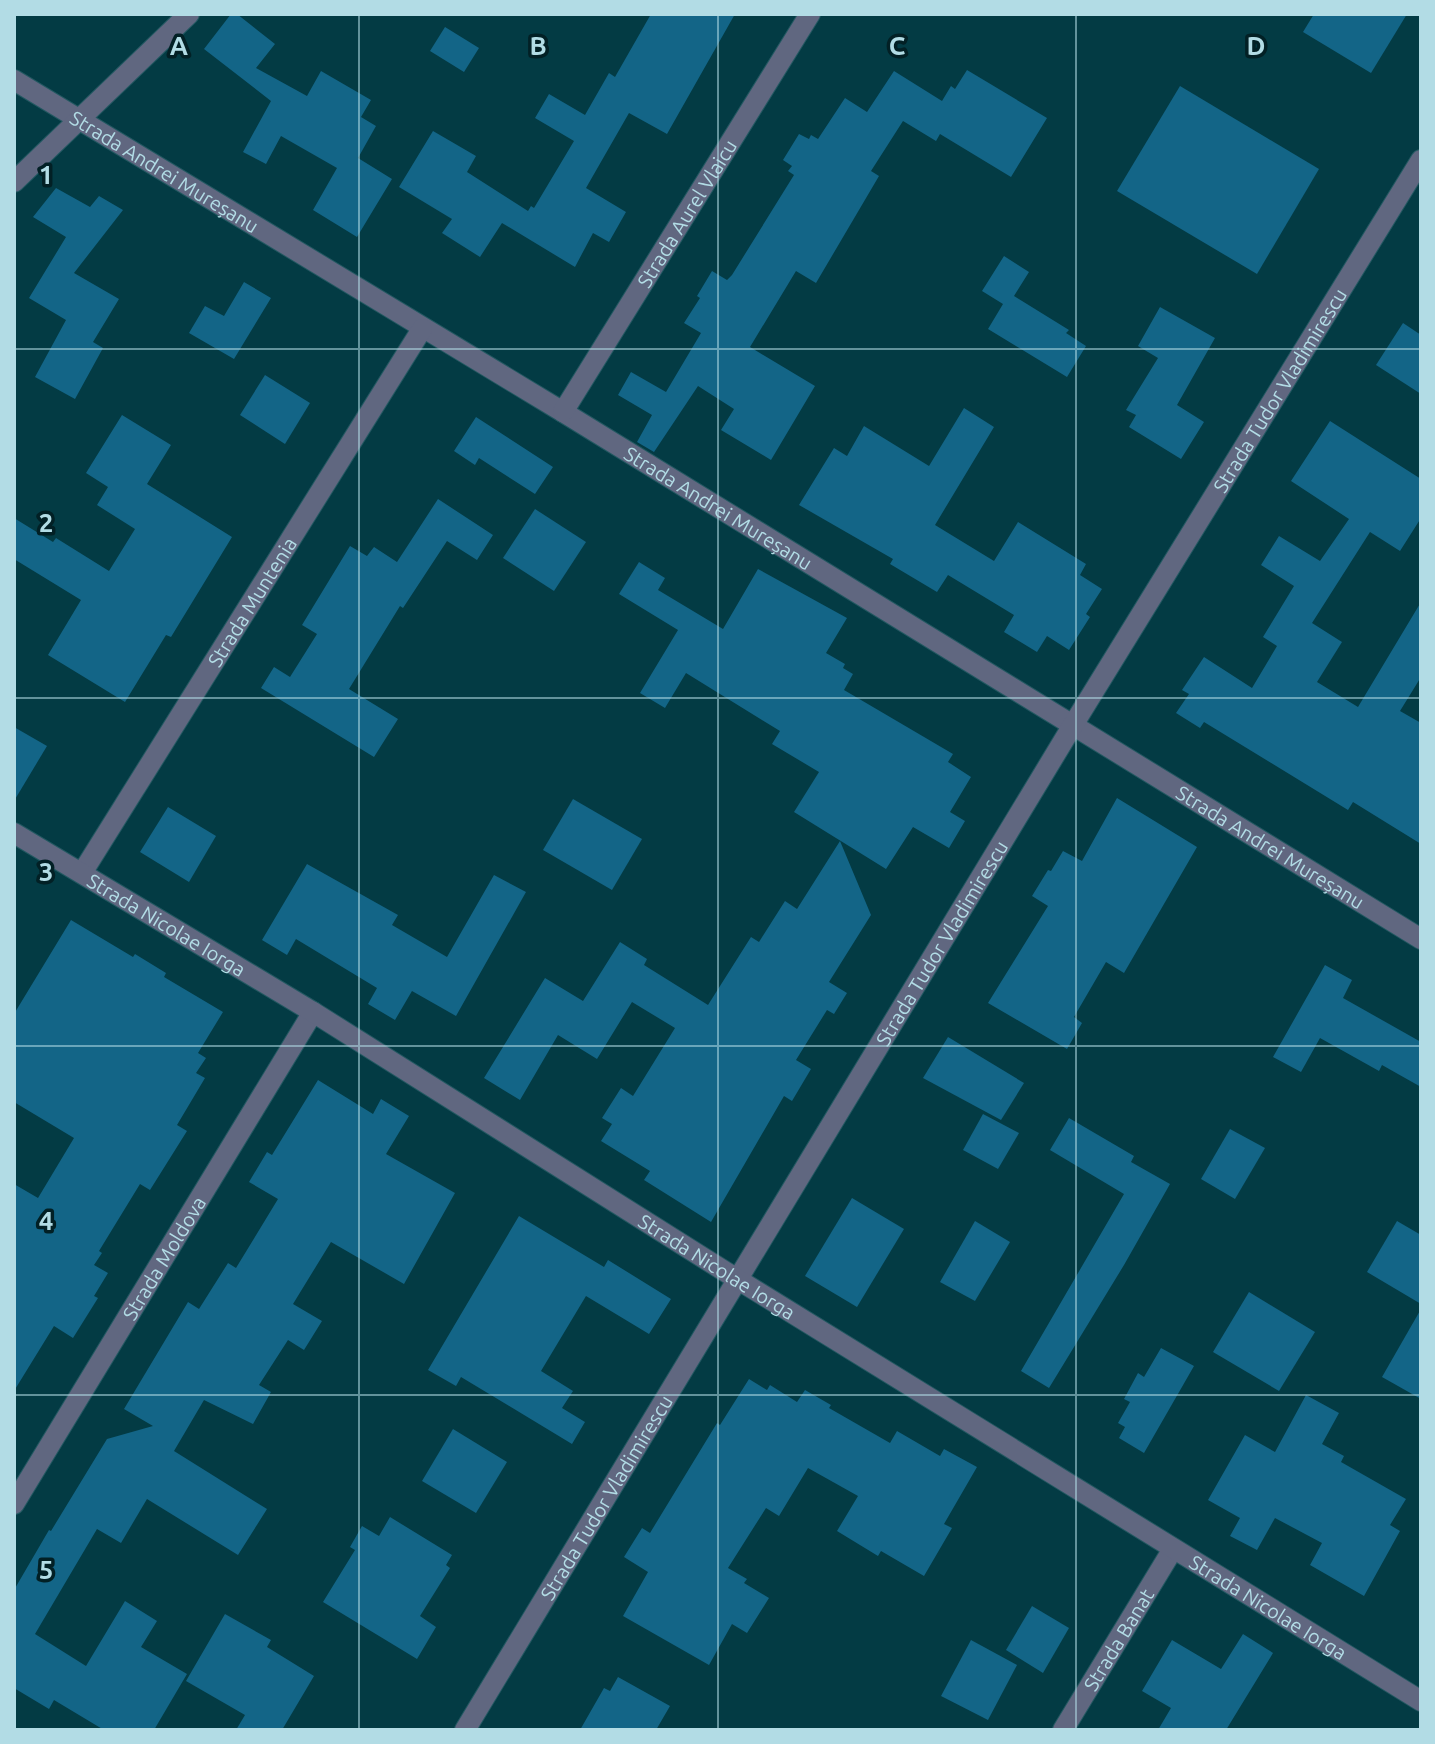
<svg xmlns="http://www.w3.org/2000/svg" width="1435" height="1744" font-family="Ubuntu,sans-serif">
	<rect width="100%" height="100%" fill="#033b44"/>
	<g fill="#136587">
		<polygon points="231,14 237,14 275,44 256,68 307,96 321,71 371,100 361,117 376,126 358,158 392,179 357,237 313,210 337,168 281,136 266,164 243,152 271,101 204,49"/>
		<polygon points="651,14 735,14 667,134 629,113 586,188 626,212 609,242 593,233 575,267 502,223 480,257 442,233 452,219 399,187 433,131 476,156 467,172 528,211 531,206 534,208 574,141 535,118 549,94 585,115 609,73 615,77"/>
		<polygon points="1314,14 1407,14 1371,73 1303,32"/>
		<polygon points="445,27 479,48 464,72 430,51"/>
		<polygon points="967,70 1047,118 1011,177 940,134 936,141 903,121 871,171 879,176 816,283 796,271 750,347 815,386 771,460 721,430 734,409 698,386 654,452 637,442 652,415 618,395 631,372 666,392 701,333 684,323 700,298 697,296 712,271 727,280 732,275 794,175 788,171 792,166 783,160 799,134 809,139 811,135 818,139 845,98 867,112 894,71 942,101 951,86 955,89"/>
		<polygon points="1180,86 1319,169 1257,274 1117,191"/>
		<polygon points="56,188 90,207 99,196 123,210 74,273 119,299 93,342 103,348 75,399 35,377 66,320 29,298 66,237 33,217"/>
		<polygon points="1004,256 1029,272 1014,296 1069,330 1066,333 1086,346 1067,377 988,329 1003,304 982,291"/>
		<polygon points="244,282 271,298 234,359 189,333 205,306 224,316"/>
		<polygon points="1160,307 1215,338 1177,405 1204,422 1181,459 1129,427 1136,415 1126,410 1158,358 1138,346"/>
		<polygon points="1403,323 1421,335 1421,394 1376,365"/>
		<polygon points="265,375 310,403 285,444 240,415"/>
		<polygon points="964,408 994,427 935,525 994,561 1018,522 1086,564 1080,575 1102,589 1086,614 1090,617 1069,650 1047,636 1037,652 1004,632 1014,615 948,575 937,592 890,564 893,559 799,505 834,448 847,456 864,426 929,466"/>
		<polygon points="122,415 171,445 147,484 232,537 171,637 166,635 125,702 48,655 81,600 14,559 14,518 53,542 56,538 109,571 135,529 97,505 108,487 86,473"/>
		<polygon points="476,417 553,467 535,494 479,458 475,465 454,451"/>
		<polygon points="1330,421 1421,479 1421,518 1400,551 1370,532 1312,623 1342,642 1317,682 1358,707 1421,602 1421,677 1400,711 1421,723 1421,844 1353,802 1348,810 1204,722 1200,728 1176,713 1189,694 1182,690 1204,657 1252,688 1277,646 1263,637 1294,586 1261,565 1279,536 1320,561 1349,519 1291,481"/>
		<polygon points="438,499 493,535 477,560 447,541 403,608 400,606 349,689 398,719 374,757 261,688 274,667 290,677 317,634 302,625 350,546 367,556 374,547 397,562"/>
		<polygon points="535,509 586,542 554,591 503,558"/>
		<polygon points="639,562 665,578 658,590 723,629 758,569 847,618 826,653 845,664 843,668 853,674 844,690 953,754 948,762 971,777 950,812 965,821 949,848 913,827 886,869 794,812 819,772 772,744 780,731 686,673 665,708 640,693 678,630 619,594"/>
		<polygon points="14,727 47,746 14,801"/>
		<polygon points="1117,798 1197,847 1124,973 1106,962 1074,1017 1082,1023 1067,1049 988,1003 1048,906 1032,896 1048,870 1051,871 1063,851 1082,861"/>
		<polygon points="573,799 642,839 612,890 543,850"/>
		<polygon points="168,807 216,836 189,882 140,852"/>
		<polygon points="840,841 871,915 829,982 847,993 834,1014 827,1010 796,1060 811,1069 792,1101 784,1096 711,1222 644,1180 650,1171 601,1141 612,1124 602,1118 621,1088 633,1096 675,1028 632,1002 597,1059 558,1035 520,1100 484,1078 545,978 583,1001 620,942 647,959 644,965 708,1005 751,937 759,942 785,901 797,909"/>
		<polygon points="307,864 398,915 392,925 447,957 494,875 526,892 456,1016 412,991 395,1020 368,1004 377,988 296,939 287,955 262,940"/>
		<polygon points="71,920 133,957 135,954 166,973 164,977 223,1012 198,1053 206,1058 196,1073 205,1078 177,1125 187,1131 150,1190 140,1184 99,1251 102,1253 94,1265 108,1273 94,1296 98,1298 73,1338 54,1326 14,1391 14,1184 38,1198 74,1138 14,1102 14,1014"/>
		<polygon points="1325,965 1352,980 1343,998 1421,1042 1421,1087 1382,1065 1379,1071 1320,1038 1301,1072 1273,1057"/>
		<polygon points="948,1037 1024,1083 1001,1120 923,1078"/>
		<polygon points="318,1080 373,1114 381,1099 409,1116 386,1154 455,1193 404,1284 331,1242 293,1304 322,1321 304,1350 288,1340 259,1385 271,1392 253,1424 204,1400 174,1451 267,1509 238,1555 147,1499 121,1543 97,1529 35,1634 86,1666 125,1601 157,1621 141,1647 187,1674 154,1730 104,1730 54,1700 49,1709 14,1688 14,1590 49,1530 51,1531 107,1439 153,1426 124,1409 188,1302 199,1309 228,1263 236,1268 278,1199 249,1182 267,1152 272,1155"/>
		<polygon points="983,1114 1019,1133 998,1169 963,1150"/>
		<polygon points="1069,1118 1134,1156 1131,1162 1170,1184 1124,1265 1049,1388 1021,1371 1124,1194 1050,1150"/>
		<polygon points="1230,1129 1265,1148 1235,1199 1201,1179"/>
		<polygon points="852,1198 904,1229 857,1307 805,1276"/>
		<polygon points="519,1216 604,1267 608,1260 671,1299 649,1334 586,1296 541,1371 573,1391 562,1408 585,1422 572,1444 461,1377 456,1386 428,1370"/>
		<polygon points="975,1221 1010,1242 975,1301 940,1282"/>
		<polygon points="1397,1221 1421,1235 1421,1304 1367,1272"/>
		<polygon points="1249,1292 1315,1332 1279,1391 1213,1352"/>
		<polygon points="1421,1309 1421,1399 1382,1377"/>
		<polygon points="1161,1348 1194,1366 1144,1453 1119,1438 1125,1427 1118,1423 1130,1402 1124,1399 1138,1373 1144,1377"/>
		<polygon points="749,1379 767,1390 770,1385 797,1402 805,1390 831,1405 829,1408 890,1443 897,1431 940,1456 944,1449 977,1467 944,1524 952,1528 924,1576 881,1551 878,1556 837,1531 858,1496 808,1468 779,1516 766,1508 728,1568 747,1579 744,1583 769,1598 747,1633 732,1624 709,1665 623,1616 648,1572 624,1557 642,1528 650,1533 717,1423 720,1425"/>
		<polygon points="1306,1395 1339,1413 1322,1444 1344,1456 1341,1462 1406,1499 1390,1525 1400,1531 1364,1596 1310,1565 1322,1543 1275,1518 1257,1550 1230,1536 1240,1518 1208,1500 1245,1435 1275,1452"/>
		<polygon points="453,1429 507,1462 476,1513 422,1481"/>
		<polygon points="390,1517 452,1555 446,1565 450,1568 420,1616 436,1627 417,1659 323,1602 355,1550 350,1547 362,1526 379,1536"/>
		<polygon points="1032,1606 1069,1628 1043,1673 1006,1650"/>
		<polygon points="225,1614 271,1640 267,1647 314,1676 282,1730 236,1730 245,1715 186,1681"/>
		<polygon points="1243,1634 1273,1653 1226,1730 1158,1730 1171,1708 1142,1691 1172,1640 1221,1669"/>
		<polygon points="971,1640 1017,1665 988,1720 941,1696"/>
		<polygon points="618,1677 670,1706 656,1730 580,1730 604,1688 610,1691"/>
	</g>
	<g fill="none" stroke-linecap="round" stroke-linejoin="round">
		<defs>
			<g id="minor">
				<path id="s1" d="M14,80L563,412L1421,939"/>
				<polyline points="14,182 189,14"/>
				<path id="s2" d="M563,412L810,14"/>
				<path id="s3" d="M82,873L422,329"/>
				<path id="s4" d="M14,1504L313,1012"/>
				<path id="s5" d="M465,1730L1073,725L1421,160"/>
				<path id="s6" d="M1063,1730L1173,1549"/>
			</g>
			<g id="tertiary">
				<path id="s7" d="M14,833L313,1012L737,1279L1421,1701"/>
			</g>
		</defs>
		<use href="#minor" stroke="#225861" stroke-width="22"/>
		<use href="#tertiary" stroke="#225861" stroke-width="22"/>
		<use href="#minor" stroke="#606780" stroke-width="20"/>
		<use href="#tertiary" stroke="#606780" stroke-width="20"/>
	</g>
	<path fill="none" stroke="#b2dce5" stroke-width="2" stroke-opacity="0.55" d="M359,14V1730M718,14V1730M1076,14V1730M14,349H1421M14,698H1421M14,1046H1421M14,1395H1421"/>
	<g text-anchor="middle" dominant-baseline="central" stroke-width="7" stroke-linejoin="round" paint-order="stroke">
		<g font-size="20" fill="#b2dce5" stroke="#022025">
			<text stroke="none"><textPath href="#s1" startOffset="176">Strada Andrei Mureșanu</textPath></text>
			<text stroke="none"><textPath href="#s2" startOffset="234">Strada Aurel Vlaicu</textPath></text>
			<text stroke="none"><textPath href="#s5" startOffset="1568">Strada Tudor Vladimirescu</textPath></text>
			<text stroke="none"><textPath href="#s1" startOffset="824">Strada Andrei Mureșanu</textPath></text>
			<text stroke="none"><textPath href="#s3" startOffset="320">Strada Muntenia</textPath></text>
			<text stroke="none"><textPath href="#s1" startOffset="1472">Strada Andrei Mureșanu</textPath></text>
			<text stroke="none"><textPath href="#s7" startOffset="178">Strada Nicolae Iorga</textPath></text>
			<text stroke="none"><textPath href="#s5" startOffset="920">Strada Tudor Vladimirescu</textPath></text>
			<text stroke="none"><textPath href="#s4" startOffset="288">Strada Moldova</textPath></text>
			<text stroke="none"><textPath href="#s7" startOffset="826">Strada Nicolae Iorga</textPath></text>
			<text stroke="none"><textPath href="#s5" startOffset="272">Strada Tudor Vladimirescu</textPath></text>
			<text stroke="none"><textPath href="#s7" startOffset="1474">Strada Nicolae Iorga</textPath></text>
			<text stroke="none"><textPath href="#s6" startOffset="106">Strada Banat</textPath></text>
		</g>
	</g>
	<g font-size="26" text-anchor="middle" font-weight="bold" fill="#b2dce5" stroke="#022025" stroke-width="7" stroke-linejoin="round" paint-order="stroke">
		<text x="179" y="55">A</text>
		<text x="538" y="55">B</text>
		<text x="897" y="55">C</text>
		<text x="1256" y="55">D</text>
		<text x="46" y="184">1</text>
		<text x="46" y="532">2</text>
		<text x="46" y="881">3</text>
		<text x="46" y="1230">4</text>
		<text x="46" y="1579">5</text>
	</g>
	<rect width="1435" height="1744" fill="none" stroke="#b2dce5" stroke-width="32"/>
</svg>
